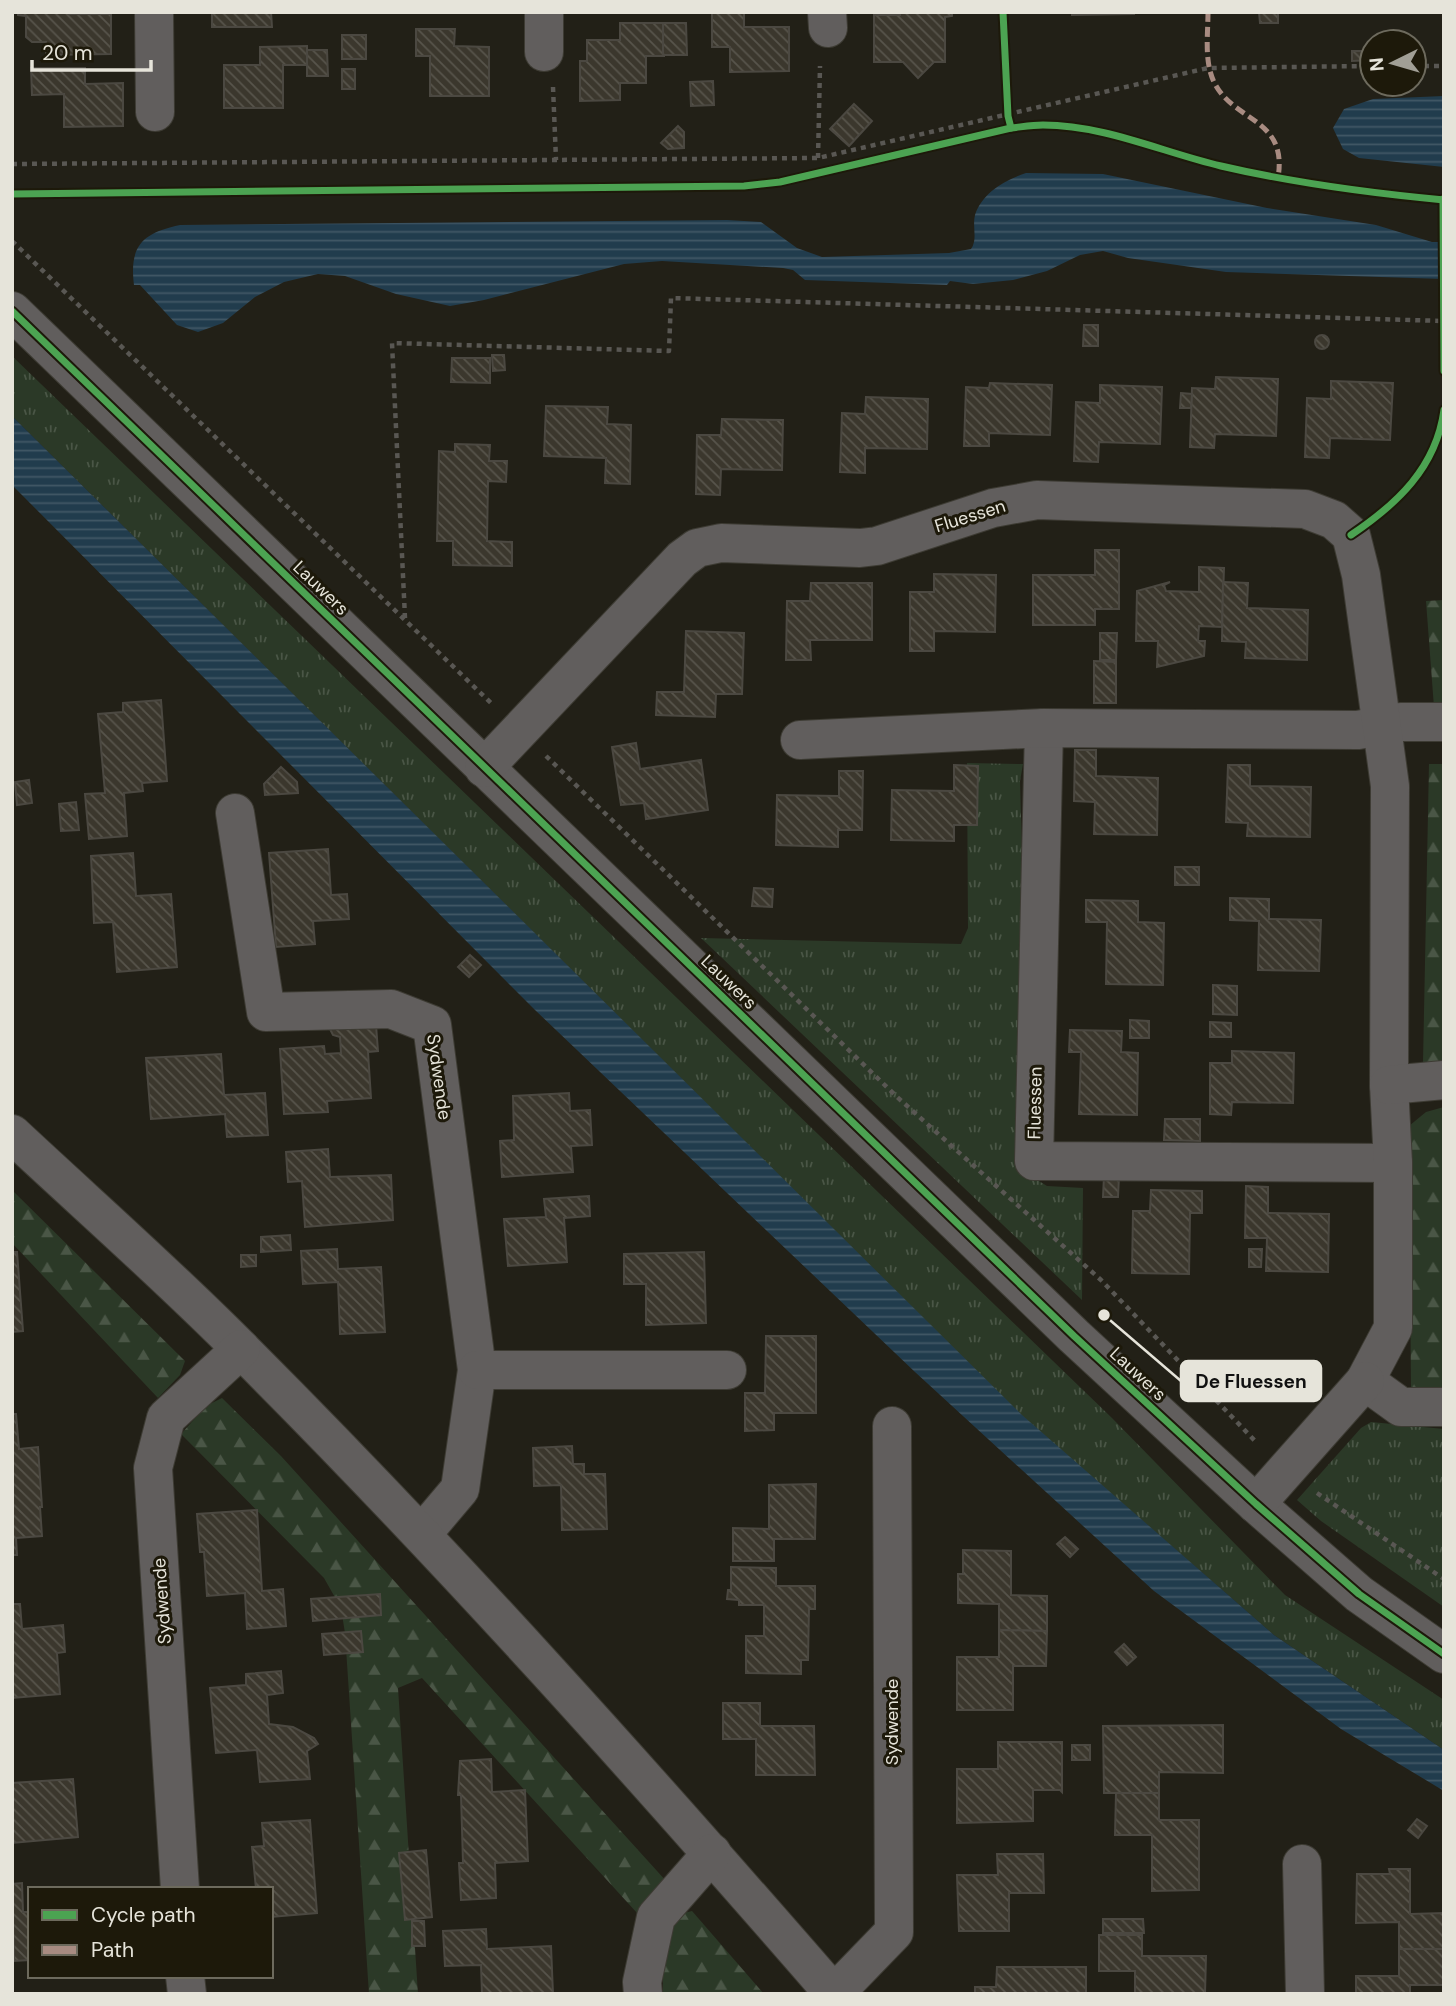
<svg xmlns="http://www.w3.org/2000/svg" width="1456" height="2006" font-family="'DM Sans',sans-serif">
	<defs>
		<pattern id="grass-tufts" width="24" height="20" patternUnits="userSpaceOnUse" patternTransform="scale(1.75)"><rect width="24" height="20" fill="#2b3927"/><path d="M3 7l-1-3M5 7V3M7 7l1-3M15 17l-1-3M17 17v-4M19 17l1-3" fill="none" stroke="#4a5646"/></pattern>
		<pattern id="forest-firs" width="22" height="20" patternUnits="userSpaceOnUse" patternTransform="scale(1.75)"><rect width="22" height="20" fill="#2b3927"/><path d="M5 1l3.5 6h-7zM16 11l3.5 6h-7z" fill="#4a5646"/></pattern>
		<pattern id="water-rules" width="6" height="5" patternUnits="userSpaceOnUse" patternTransform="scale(1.75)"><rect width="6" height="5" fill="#213c4d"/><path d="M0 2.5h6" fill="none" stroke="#415866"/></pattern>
		<pattern id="building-back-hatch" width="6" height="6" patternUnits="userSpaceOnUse" patternTransform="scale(1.75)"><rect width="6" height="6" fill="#3b372d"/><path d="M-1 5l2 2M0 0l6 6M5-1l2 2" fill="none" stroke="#57544b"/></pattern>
	</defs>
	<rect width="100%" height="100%" fill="#222017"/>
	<g fill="url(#grass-tufts)">
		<polygon points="12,356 1112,1418 1285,1595 1444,1700 1444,1750 1274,1635 1022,1416 12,416"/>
		<polygon points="967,763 1023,764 1020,781 1031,1176 1047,1186 1083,1188 1082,1300 701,938 961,944 968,928"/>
		<polygon points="1371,1422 1444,1429 1444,1607 1321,1521 1297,1500 1361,1428"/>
	</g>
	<g fill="url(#forest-firs)">
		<polygon points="1444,600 1444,707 1434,707 1426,601"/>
		<polygon points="1429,764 1444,764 1444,1062 1423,1064"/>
		<polygon points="1444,1107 1444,1402 1411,1389 1409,1126 1426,1112"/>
		<polygon points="12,1190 185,1361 180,1375 158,1398 12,1243"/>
		<polygon points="222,1398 281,1456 667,1882 638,1914 422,1678 398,1688 418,1994 369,1994 345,1633 341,1608 324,1578 181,1434 206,1406"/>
		<polygon points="692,1911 764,1994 663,1994 663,1947 680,1914"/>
	</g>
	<g fill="url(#water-rules)">
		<polygon points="1444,96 1444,167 1359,158 1343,149 1333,128 1344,109 1373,99"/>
		<path d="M1026,173L1103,174L1267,208L1376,225L1432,242H1444V279L1226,272L1128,258L1103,251L1080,255L1047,271L1013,280L973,284L950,281L947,285L805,280L793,270L783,268L662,261L624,264L484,300L450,306L396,294L345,276L318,274L284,282L255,297L223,323L198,332L177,325L140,285H134C129,245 143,233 180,225L727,220L761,222L797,248L822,257L949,253L971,249C978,239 972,227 975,215C982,193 1005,180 1026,173Z"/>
		<polygon points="12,416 1022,1415 1274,1635 1444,1750 1444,1791 1341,1729 1154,1591 915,1372 535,1010 12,485"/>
	</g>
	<g fill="url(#building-back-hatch)" stroke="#4b4841" stroke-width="2">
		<polygon points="69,12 69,14 111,14 111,54 46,55 46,42 32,42 26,37 26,16 18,15 18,13"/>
		<polygon points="212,12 271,12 272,27 212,27"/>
		<polygon points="712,12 744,12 744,27 789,27 789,71 730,72 730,47 712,47"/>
		<polygon points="900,12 952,12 952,16 945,17 945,62 934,62 918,78 903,62 874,62 874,15 900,15"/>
		<polygon points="1072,12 1134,12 1134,14 1072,15"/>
		<polygon points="1259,12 1278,12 1278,23 1260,23"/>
		<polygon points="620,23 663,23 664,56 646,56 646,83 620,83 620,100 580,101 580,61 587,61 587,40 620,40"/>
		<polygon points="663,23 686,23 687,55 663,55"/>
		<polygon points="416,29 455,29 454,46 489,47 489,96 430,96 430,56 416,56"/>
		<rect x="342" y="35" width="24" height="24"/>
		<polygon points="307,46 307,65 283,65 283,108 224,108 224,65 260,65 260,47"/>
		<polygon points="307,50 327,50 328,76 307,76"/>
		<polygon points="1352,51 1372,51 1372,60 1352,61"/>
		<polygon points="31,68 85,68 85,84 123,83 123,126 64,127 64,94 32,95"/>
		<rect x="342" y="69" width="13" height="20"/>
		<polygon points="713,81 714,105 691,106 690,82"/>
		<polygon points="854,104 872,121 849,146 830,129"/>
		<polygon points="678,126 684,132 684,148 668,149 661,143"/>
		<polygon points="1084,325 1098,325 1098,346 1083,346"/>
		<circle cx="1322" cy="342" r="7"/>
		<polygon points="492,355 504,355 505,370 493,371"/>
		<polygon points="452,358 490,358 490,383 451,382"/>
		<polygon points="1216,377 1278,379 1276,436 1215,434 1214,448 1190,447 1192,388 1215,389"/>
		<polygon points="1331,381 1393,383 1390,440 1330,438 1329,458 1305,457 1307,398 1331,399"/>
		<polygon points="990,383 1052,385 1050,435 989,433 989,446 964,446 966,387 989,388"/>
		<polygon points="1100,385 1162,387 1160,444 1099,442 1098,462 1074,461 1076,402 1100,403"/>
		<polygon points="1181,393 1192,394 1191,408 1180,408"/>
		<polygon points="866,397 928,399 927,449 865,448 865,473 840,472 842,413 865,414"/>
		<polygon points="546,406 608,407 607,424 631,425 630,484 605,483 606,458 544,456"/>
		<polygon points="722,419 783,420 782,470 721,469 720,495 696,494 697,435 721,435"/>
		<polygon points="455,444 490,445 489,461 507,461 506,482 488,481 487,541 512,542 512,566 453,565 453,541 437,541 439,451 455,452"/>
		<polygon points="1095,550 1119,550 1119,609 1095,609 1095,625 1033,625 1033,575 1095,575"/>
		<polygon points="1199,567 1224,568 1222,627 1199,626 1198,641 1205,641 1204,656 1157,667 1158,641 1136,641 1137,591 1170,582 1164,585 1166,591 1199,592"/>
		<polygon points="934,574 996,575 995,632 934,631 934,651 910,651 910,592 934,592"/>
		<polygon points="1223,582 1248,583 1247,608 1308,610 1307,660 1245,658 1246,642 1222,641"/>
		<polygon points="811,583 872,583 872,640 810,640 811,660 786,660 787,601 810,601"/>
		<polygon points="686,631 744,633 742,694 716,694 715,717 656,715 657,692 684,692"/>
		<polygon points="1100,633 1117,633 1116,660 1100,660"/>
		<polygon points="1094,661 1116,662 1116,703 1094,703"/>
		<polygon points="161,700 167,781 142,783 143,791 124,793 127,836 89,839 85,794 105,793 98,714 123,712 123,703"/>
		<polygon points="636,743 640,769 701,760 708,810 646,819 644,803 621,805 612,747"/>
		<polygon points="1075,750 1096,750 1096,776 1158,778 1157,835 1094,834 1095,802 1074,801"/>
		<polygon points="954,765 978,766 977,825 954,825 954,841 891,840 892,790 954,791"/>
		<polygon points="1228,765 1250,765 1250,786 1311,787 1310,837 1247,836 1248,823 1226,822"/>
		<polygon points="281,767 297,782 298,793 265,795 264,784"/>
		<polygon points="839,771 863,771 862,830 838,830 838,847 776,845 777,795 839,796"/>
		<polygon points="29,780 32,803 17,805 15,782"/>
		<polygon points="76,802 79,830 61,831 59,804"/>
		<polygon points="328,849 331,895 347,894 349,919 313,921 315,944 276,947 269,853"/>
		<polygon points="133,853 136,896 171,894 177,967 117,972 113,922 94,923 91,856"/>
		<rect x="1175" y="867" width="24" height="18"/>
		<polygon points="754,888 773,889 772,907 752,906"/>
		<polygon points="1230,898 1269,899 1269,919 1321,920 1319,971 1258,970 1259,921 1230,920"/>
		<polygon points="1086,900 1138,901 1138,922 1164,923 1163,985 1106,984 1107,922 1086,922"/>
		<polygon points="470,955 481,965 469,977 458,967"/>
		<polygon points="1213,985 1237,986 1237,1015 1213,1014"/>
		<polygon points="1130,1020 1149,1021 1149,1038 1130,1038"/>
		<polygon points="1210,1022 1231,1023 1231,1037 1210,1037"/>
		<polygon points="376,1025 378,1051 368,1052 371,1098 327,1101 328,1112 284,1114 280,1049 324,1046 325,1054 341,1053 340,1037 333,1035 330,1029"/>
		<polygon points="1070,1030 1122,1031 1121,1052 1138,1053 1137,1115 1079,1114 1081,1052 1069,1052"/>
		<polygon points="1232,1051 1294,1053 1293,1103 1232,1102 1231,1115 1210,1114 1210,1063 1232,1063"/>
		<polygon points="221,1054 224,1095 265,1093 268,1135 227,1137 225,1114 151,1119 146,1058"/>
		<polygon points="569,1093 570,1111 590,1110 592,1145 571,1146 573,1172 502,1177 500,1141 514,1140 513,1096"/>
		<polygon points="1165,1119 1200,1119 1200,1141 1164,1140"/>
		<polygon points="328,1149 330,1177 391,1175 393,1220 305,1227 302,1181 288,1182 286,1152"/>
		<polygon points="1104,1176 1119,1177 1118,1197 1103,1197"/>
		<polygon points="1246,1186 1268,1187 1268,1213 1329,1214 1328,1272 1266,1271 1267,1238 1245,1238"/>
		<polygon points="1151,1190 1202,1191 1202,1213 1190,1213 1189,1274 1132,1273 1133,1211 1150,1211"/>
		<polygon points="589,1196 590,1216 564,1218 567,1262 508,1266 504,1219 546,1217 544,1199"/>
		<polygon points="290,1235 291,1250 261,1252 261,1237"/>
		<polygon points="337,1249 338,1269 381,1267 385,1332 340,1334 338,1282 303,1284 301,1251"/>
		<polygon points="1249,1249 1262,1249 1261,1267 1249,1267"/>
		<polygon points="12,1252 17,1252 23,1331 12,1332"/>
		<polygon points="704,1252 706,1323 646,1325 646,1284 624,1284 624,1254"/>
		<polygon points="241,1255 256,1255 256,1266 241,1267"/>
		<polygon points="766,1336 816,1336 816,1413 774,1413 774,1430 745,1431 745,1393 765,1393"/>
		<polygon points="12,1414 16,1414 19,1449 38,1447 42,1507 40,1507 42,1536 16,1538 17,1555 12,1555"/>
		<polygon points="572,1446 573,1464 584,1464 584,1474 605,1474 607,1529 562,1530 561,1485 534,1486 533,1448"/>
		<polygon points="816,1484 815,1539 774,1539 774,1561 733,1561 733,1528 769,1529 769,1485"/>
		<polygon points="257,1510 262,1591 283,1589 286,1626 247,1629 245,1593 207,1596 204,1552 200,1552 197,1514"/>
		<polygon points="1065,1537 1078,1549 1070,1557 1057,1544"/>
		<polygon points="963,1550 1011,1551 1011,1595 1047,1596 1047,1631 999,1630 999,1604 958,1603 958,1574 963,1574"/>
		<polygon points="731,1567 776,1568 776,1586 815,1586 815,1609 809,1609 808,1660 801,1660 801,1674 746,1673 746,1636 764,1636 764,1605 739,1605 739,1600 727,1599 728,1590 731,1590"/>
		<polygon points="380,1594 381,1615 313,1621 311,1599"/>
		<polygon points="12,1604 20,1604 22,1629 63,1625 65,1652 57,1653 60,1694 12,1698"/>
		<polygon points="999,1630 1047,1631 1046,1666 1013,1666 1013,1710 957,1710 957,1657 999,1657"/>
		<polygon points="361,1631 363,1652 324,1655 322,1634"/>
		<polygon points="1124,1644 1136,1657 1127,1665 1115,1652"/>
		<polygon points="281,1671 283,1693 267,1695 269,1724 293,1727 314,1738 318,1744 307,1751 310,1779 260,1782 257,1750 216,1753 210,1688 246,1685 246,1674"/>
		<polygon points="723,1703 760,1703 760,1726 814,1726 815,1775 756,1775 756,1739 723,1739"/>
		<polygon points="1223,1725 1223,1773 1159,1772 1159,1793 1104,1793 1103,1726"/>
		<polygon points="998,1742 1062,1742 1062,1792 1060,1790 1033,1790 1033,1821 957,1823 957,1769 998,1769"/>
		<rect x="1072" y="1745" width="18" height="15"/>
		<polygon points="491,1759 492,1792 525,1790 528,1861 495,1863 496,1898 461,1900 459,1863 463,1863 461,1795 458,1795 460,1761"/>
		<polygon points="73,1779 78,1837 12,1843 12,1783"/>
		<polygon points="1116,1793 1159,1793 1159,1820 1199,1820 1199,1890 1152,1891 1152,1835 1115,1835"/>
		<polygon points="1417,1819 1427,1826 1418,1838 1408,1830"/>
		<polygon points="310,1820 317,1913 271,1917 271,1889 256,1889 252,1847 264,1846 262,1823"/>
		<polygon points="426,1850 432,1917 405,1920 399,1853"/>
		<polygon points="997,1854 1043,1854 1044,1893 1009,1893 1009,1931 959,1931 957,1875 998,1875"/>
		<polygon points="1389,1869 1410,1869 1410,1914 1444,1913 1444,1949 1399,1949 1399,1922 1356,1923 1357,1874 1390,1874"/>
		<polygon points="22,1883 23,1912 30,1912 30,1960 14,1961 12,1884"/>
		<polygon points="1103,1919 1143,1919 1144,1933 1103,1933"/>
		<polygon points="412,1921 424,1921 425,1946 412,1946"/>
		<polygon points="486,1929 487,1949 551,1946 553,1994 482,1994 481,1965 445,1966 443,1931"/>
		<polygon points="1099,1935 1142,1935 1142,1956 1206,1956 1205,1994 1135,1994 1135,1971 1099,1971"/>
		<polygon points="1399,1949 1444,1949 1444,1985 1410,1985 1410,1994 1356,1994 1356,1976 1399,1976"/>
		<polygon points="997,1967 1086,1967 1086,1994 975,1994 975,1987 996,1987"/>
	</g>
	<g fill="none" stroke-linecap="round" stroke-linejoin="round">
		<defs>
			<g id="minor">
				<polyline points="154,12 155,112"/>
				<polyline points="544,12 544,52"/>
				<polyline points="827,12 828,28"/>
				<polyline points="12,311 1074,1336 1256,1504 1359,1594 1444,1654"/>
				<polyline points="1044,728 1034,1161 1393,1163"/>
				<polyline points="800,740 1044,728 1358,730 1401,722 1444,722"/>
				<polyline points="484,768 682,559 697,548 721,543 860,548 877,546 993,508 1037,500 1305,509 1334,520 1351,535 1361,575 1390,786 1389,1085 1393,1163 1393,1328 1365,1381 1401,1407 1444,1407"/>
				<polyline points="235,813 266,1012 391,1009 432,1025 477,1370 460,1489 422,1534"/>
				<polyline points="1389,1085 1444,1080"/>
				<path d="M12,1134C89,1206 169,1276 243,1351C449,1557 643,1774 834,1994L894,1932L892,1426"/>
				<polyline points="477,1370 727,1370"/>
				<polyline points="1256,1504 1365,1381"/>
				<polyline points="1302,1864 1305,1994"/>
				<polyline points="180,1889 153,1468 166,1418 241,1349"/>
				<polyline points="185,1976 187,1994"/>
				<polyline points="643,1994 642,1982 656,1917 712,1853"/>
			</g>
		</defs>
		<use href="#minor" stroke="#3d3b33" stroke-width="40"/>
		<g stroke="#595753" stroke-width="4.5" stroke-dasharray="5 5" stroke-linecap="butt">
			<polyline points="1414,66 1444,66"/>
			<polyline points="553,87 556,160"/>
			<polyline points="818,158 820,66"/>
			<polyline points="12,164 818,158 1208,68 1372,66"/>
			<polyline points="12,241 492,704"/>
			<polyline points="405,618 392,343 669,351 671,298 1443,321"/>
			<polyline points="546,756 896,1096 1101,1280 1257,1443"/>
			<polyline points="1317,1493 1444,1579"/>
		</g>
		<use href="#minor" stroke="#615e5d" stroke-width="38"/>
		<path stroke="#a88b81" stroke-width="5" stroke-dasharray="10 5" stroke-linecap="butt" d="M1208,12C1208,35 1204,61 1214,82C1234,123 1288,117 1278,178"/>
		<defs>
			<g id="cycleway">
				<polyline points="1003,12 1008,116 1011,128"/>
				<path d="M12,194L744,186L780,182L1011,128C1021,127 1032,125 1043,125C1104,125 1162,152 1221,166C1294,183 1369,193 1444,200"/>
				<polyline points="1443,199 1444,371"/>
				<polyline points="12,311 1074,1336 1256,1504 1359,1594 1444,1654"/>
				<path d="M1351,535C1397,504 1436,468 1444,410"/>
			</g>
		</defs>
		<use href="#cycleway" stroke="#1d190a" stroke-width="11"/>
		<use href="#cycleway" stroke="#4ca352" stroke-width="7"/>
	</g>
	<g text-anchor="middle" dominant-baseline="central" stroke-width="6" stroke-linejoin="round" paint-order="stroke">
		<g font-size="18" fill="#e6e4da" stroke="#1d190a">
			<text transform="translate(970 516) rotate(-17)">Fluessen</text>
			<text transform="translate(321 588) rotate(44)">Lauwers</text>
			<text transform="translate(729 982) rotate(44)">Lauwers</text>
			<text transform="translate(439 1077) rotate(82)">Sydwende</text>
			<text transform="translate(1035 1103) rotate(-89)">Fluessen</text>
			<text transform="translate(1138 1374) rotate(43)">Lauwers</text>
			<text transform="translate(162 1601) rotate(-94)">Sydwende</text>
			<text transform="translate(892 1722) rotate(-90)">Sydwende</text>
		</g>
	</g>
	<path fill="none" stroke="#e6e4da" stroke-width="2.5" d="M1104 1315L1181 1381"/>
	<circle fill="#e6e4da" stroke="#1d190a" stroke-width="2.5" cx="1104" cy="1315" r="7"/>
	<rect fill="#e6e4da" stroke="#e6e4da" stroke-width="2.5" x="1181" y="1361" width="140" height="40" rx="7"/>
	<g font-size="19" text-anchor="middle" font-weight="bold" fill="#111">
		<text x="1251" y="1388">De Fluessen</text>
	</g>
	<rect width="1456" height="2006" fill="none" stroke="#e6e4da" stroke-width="28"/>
	<rect x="28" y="1887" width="245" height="91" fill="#1d190a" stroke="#6d6a5d" stroke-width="2"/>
	<rect x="42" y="1910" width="35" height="10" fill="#4ca352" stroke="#6d6a5d" stroke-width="2"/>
	<text x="91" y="1922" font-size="21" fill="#e6e4da">Cycle path</text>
	<rect x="42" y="1945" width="35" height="10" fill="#a88b81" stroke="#6d6a5d" stroke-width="2"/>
	<text x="91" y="1957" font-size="21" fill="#e6e4da">Path</text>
	<g transform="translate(1393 63) rotate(265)"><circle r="33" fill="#1d190a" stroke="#6d6a5d" stroke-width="2"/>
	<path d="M0-5L12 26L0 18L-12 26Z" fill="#a19f96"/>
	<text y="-10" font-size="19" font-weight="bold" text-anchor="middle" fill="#e6e4da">N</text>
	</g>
	<path d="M32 60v10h119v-10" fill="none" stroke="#e6e4da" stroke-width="3.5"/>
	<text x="42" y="60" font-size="21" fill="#e6e4da" stroke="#1d190a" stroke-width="5" paint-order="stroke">20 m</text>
</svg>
